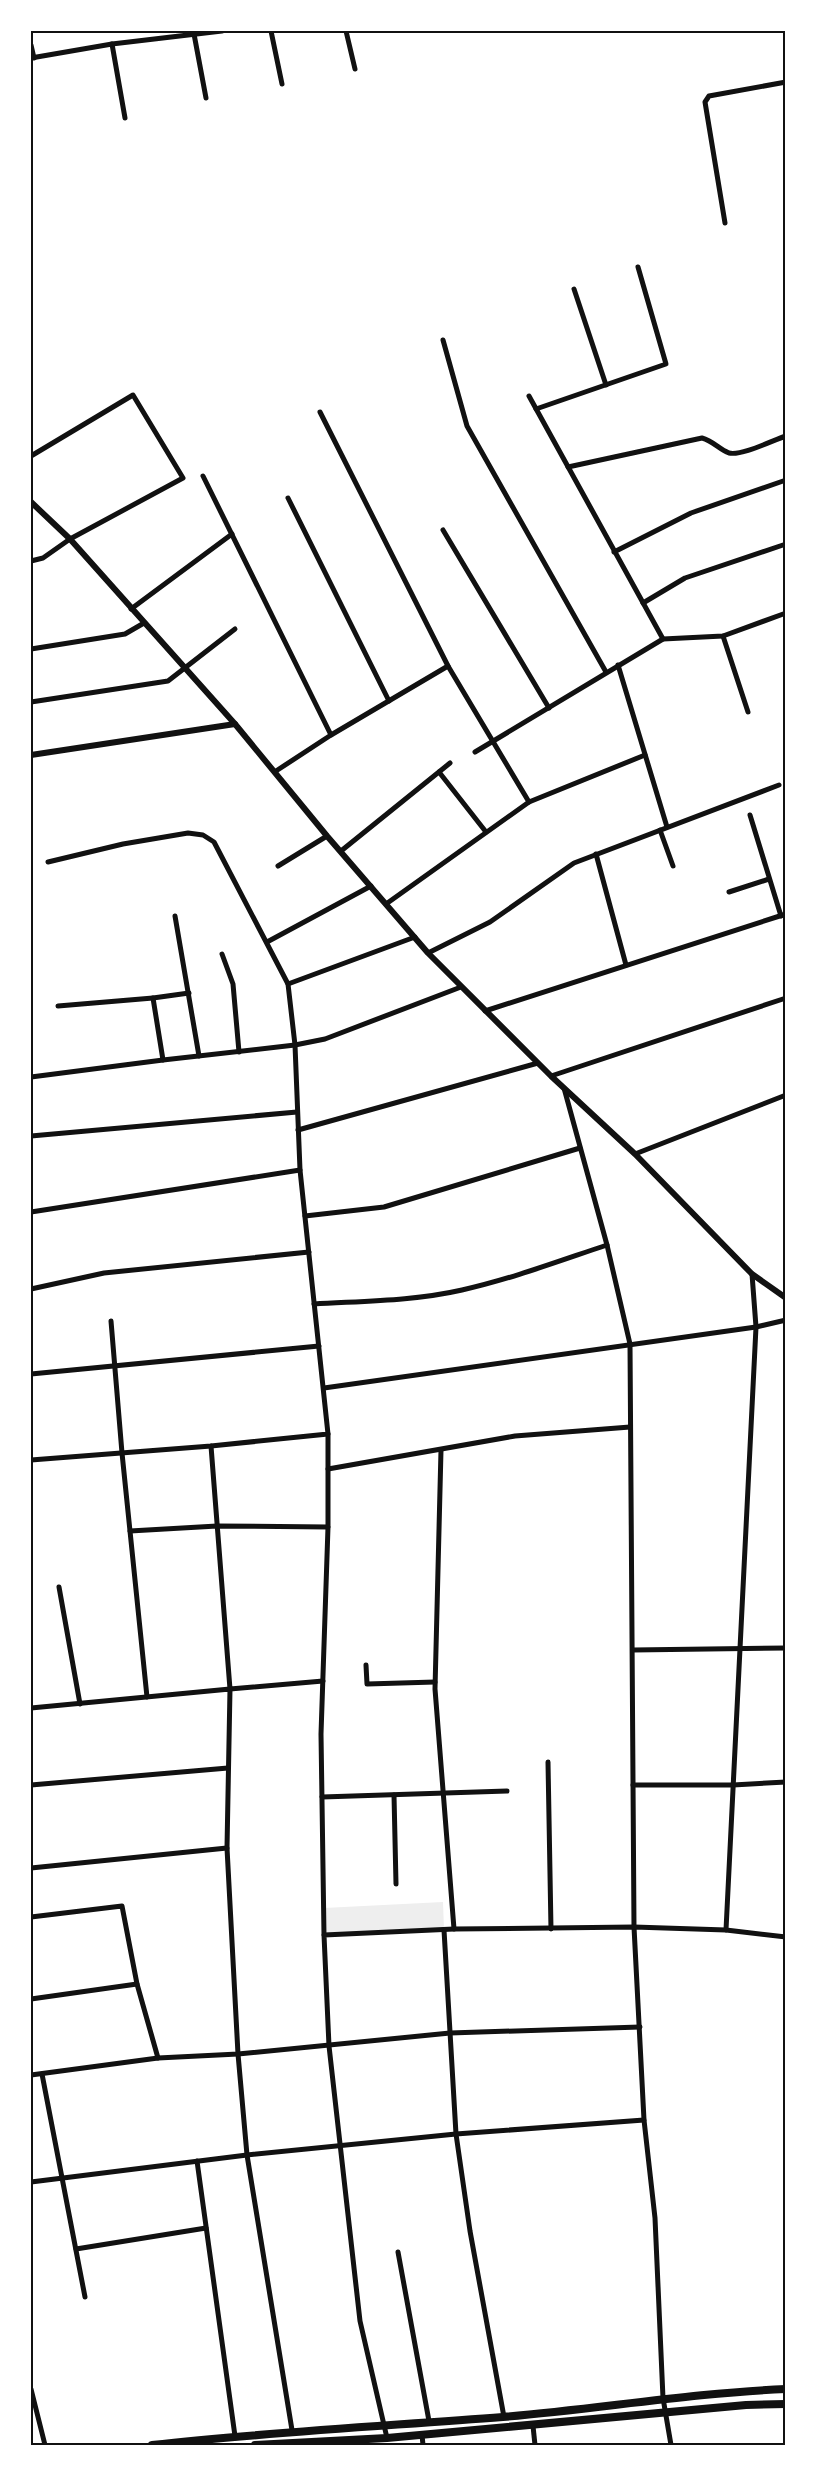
<svg xmlns="http://www.w3.org/2000/svg" width="817" height="2476" font-family="'Varela Round',sans-serif">
	<rect width="100%" height="100%" fill="#fff"/>
	<polygon fill="#eee" points="443,1902 444,1930 324,1935 324,1908"/>
	<g fill="none" stroke-linecap="round" stroke-linejoin="round">
		<g stroke="#111" stroke-width="5">
			<polyline points="271,31 282,84"/>
			<polyline points="346,31 355,69"/>
			<polyline points="194,34 206,98"/>
			<polyline points="112,44 125,118"/>
			<polyline points="31,45 34,58"/>
			<polyline points="31,58 112,44 222,31"/>
			<polyline points="725,223 705,102 709,96 786,82"/>
			<polyline points="574,289 606,385"/>
			<polyline points="443,340 467,426 606,672"/>
			<polyline points="529,396 663,639"/>
			<polyline points="536,409 666,364 638,267"/>
			<polyline points="320,412 448,666 529,802"/>
			<polyline points="31,456 133,395 183,478 70,539 43,558 31,561"/>
			<path d="M568,467L702,438C713,441 719,449 729,453C742,456 773,440 786,436"/>
			<polyline points="203,476 331,735"/>
			<polyline points="288,498 389,701"/>
			<polyline points="443,530 549,708"/>
			<polyline points="614,552 691,513 786,480"/>
			<polyline points="643,603 685,578 786,544"/>
			<polyline points="131,609 232,534"/>
			<polyline points="723,636 748,712"/>
			<polyline points="31,649 125,634 144,623"/>
			<polyline points="618,665 667,827"/>
			<polyline points="31,702 168,681 235,629"/>
			<polyline points="475,752 663,639 723,636 786,613"/>
			<polyline points="276,771 331,735 448,666"/>
			<polyline points="439,772 486,832"/>
			<polyline points="750,815 781,916"/>
			<polyline points="660,830 673,866"/>
			<polyline points="341,851 450,763"/>
			<polyline points="596,854 626,965"/>
			<polyline points="278,866 327,836"/>
			<polyline points="729,892 769,879"/>
			<polyline points="386,904 529,802 645,755"/>
			<polyline points="175,916 199,1056"/>
			<polyline points="267,942 371,886"/>
			<polyline points="428,953 490,922 574,863 779,785"/>
			<polyline points="222,954 233,984 239,1052"/>
			<polyline points="288,984 415,937"/>
			<polyline points="153,998 189,993"/>
			<polyline points="58,1006 153,998 163,1060"/>
			<polyline points="485,1011 786,914"/>
			<polyline points="551,1076 786,998"/>
			<polyline points="31,1077 163,1060 295,1045 325,1039 461,987"/>
			<polyline points="564,1088 607,1245 630,1344 634,1927 644,2120 655,2218 663,2398 671,2445"/>
			<polyline points="298,1130 538,1063"/>
			<polyline points="31,1136 297,1112"/>
			<polyline points="635,1154 786,1095"/>
			<polyline points="31,1212 300,1170"/>
			<polyline points="305,1216 384,1207 580,1148"/>
			<polyline points="31,1289 104,1273 309,1252"/>
			<path d="M314,1304C363,1301 414,1301 462,1290C511,1279 559,1261 607,1245"/>
			<polyline points="111,1321 122,1453 147,1697"/>
			<polyline points="31,1374 319,1346"/>
			<polyline points="324,1388 756,1327 786,1320"/>
			<polyline points="211,1446 230,1689 323,1681"/>
			<polyline points="441,1450 435,1689 454,1929"/>
			<polyline points="31,1460 211,1446 328,1434 300,1170 295,1045 288,984 214,842 203,835 188,833 123,844 48,862"/>
			<polyline points="328,1469 515,1436 630,1427"/>
			<polyline points="130,1531 217,1526 328,1527"/>
			<polyline points="59,1587 80,1704"/>
			<polyline points="633,1650 786,1648"/>
			<polyline points="366,1665 367,1684 435,1682"/>
			<polyline points="31,1708 230,1689 227,1848 238,2054 247,2155 292,2430"/>
			<polyline points="548,1762 551,1929"/>
			<polyline points="31,1785 228,1768"/>
			<polyline points="633,1785 733,1785 786,1782"/>
			<polyline points="394,1795 396,1884"/>
			<polyline points="322,1797 507,1791"/>
			<polyline points="31,1868 227,1848"/>
			<polyline points="31,1917 122,1906 137,1984 158,2058"/>
			<polyline points="444,1930 456,2134 470,2231 504,2417"/>
			<polyline points="726,1930 756,1327 752,1274"/>
			<polyline points="324,1935 321,1734 328,1527 328,1434"/>
			<polyline points="31,1999 137,1984"/>
			<polyline points="42,2074 85,2297"/>
			<polyline points="31,2075 158,2058 238,2054 450,2033 640,2027"/>
			<polyline points="197,2161 235,2436"/>
			<polyline points="31,2182 247,2155 456,2134 644,2120"/>
			<polyline points="76,2249 206,2228"/>
			<polyline points="398,2252 429,2421"/>
			<polyline points="31,2389 45,2445"/>
			<polyline points="533,2426 535,2445"/>
			<polyline points="422,2435 423,2445"/>
			<polyline points="387,2438 360,2321 329,2046 324,1935 454,1929 634,1927 726,1930 786,1937"/>
		</g>
		<g stroke="#111" stroke-width="6">
			<polyline points="31,502 70,539 235,724 327,836 428,953 551,1076 635,1154 752,1274 786,1298"/>
			<polyline points="31,755 235,724"/>
		</g>
		<g stroke="#111" stroke-width="8">
			<path d="M152,2445C269,2432 386,2426 503,2417C598,2409 691,2393 786,2389"/>
			<polyline points="255,2445 387,2438 746,2405 786,2404"/>
		</g>
	</g>
	<rect width="817" height="2476" fill="none" stroke="#ffffff" stroke-width="65"/>
	<rect x="32" y="32" width="752" height="2412" fill="none" stroke="#111" stroke-width="2"/>
</svg>
